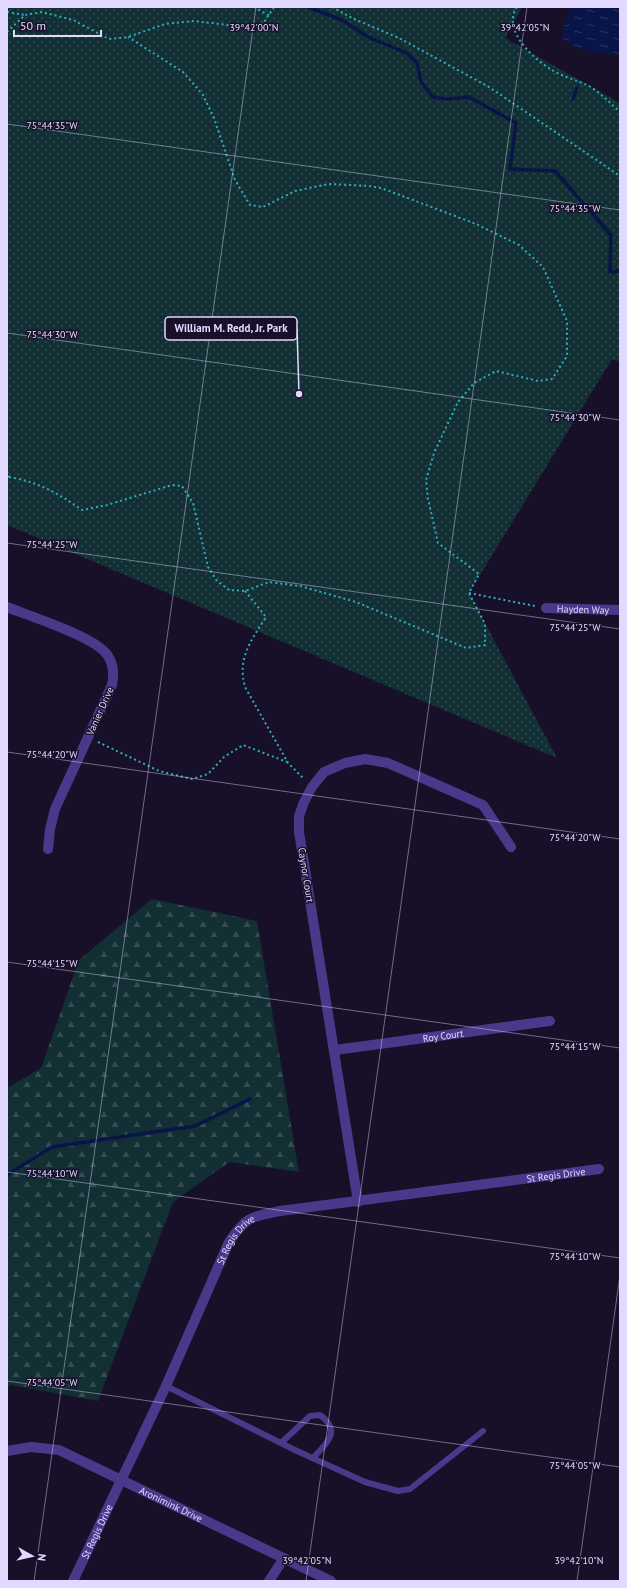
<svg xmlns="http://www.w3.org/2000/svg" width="627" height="1588" font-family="'PT Sans',sans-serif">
	<defs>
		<pattern id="forest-firs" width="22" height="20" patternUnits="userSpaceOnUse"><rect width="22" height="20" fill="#122f34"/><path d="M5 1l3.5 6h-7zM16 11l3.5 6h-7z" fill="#344c52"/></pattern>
		<pattern id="park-dots" width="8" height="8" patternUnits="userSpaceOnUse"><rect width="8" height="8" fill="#122f34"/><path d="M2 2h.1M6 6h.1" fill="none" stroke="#344c52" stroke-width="1.8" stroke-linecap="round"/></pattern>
		<pattern id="water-ripples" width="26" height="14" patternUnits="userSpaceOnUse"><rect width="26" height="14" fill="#091549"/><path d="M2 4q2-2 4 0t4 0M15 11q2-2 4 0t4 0" fill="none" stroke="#2d3664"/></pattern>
	</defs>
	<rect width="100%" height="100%" fill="#180f29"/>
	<polygon fill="url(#forest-firs)" points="152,899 257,921 299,1172 229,1162 173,1202 98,1401 11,1385 7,1388 7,1088 41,1068 79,960"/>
	<polygon fill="url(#park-dots)" points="7,7 522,7 505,38 620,103 620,362 612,359 469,593 557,758 7,525"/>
	<path fill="url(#water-ripples)" d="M571,7H620V55C602,52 574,52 562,37L564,27Z"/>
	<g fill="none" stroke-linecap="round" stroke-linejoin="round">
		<g stroke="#091549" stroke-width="3.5">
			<polyline points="308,7 342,20 368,37 407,53 417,63 421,82 433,97 447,99 469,97 516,123 510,169 555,171 611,235 610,272 620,271"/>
			<polyline points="573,99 577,88"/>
			<polyline points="7,1175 52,1147 195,1126 250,1099"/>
		</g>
		<g stroke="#2cafbf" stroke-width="2" stroke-dasharray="2 3" stroke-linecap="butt">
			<polyline points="254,7 270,16"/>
			<polyline points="332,7 354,19 399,38 489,87 620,176"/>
			<path d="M517,7C501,29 534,60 552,70C563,77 577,80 589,86C601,93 610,103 620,112"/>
			<polyline points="7,12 25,15"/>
			<polyline points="7,32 25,15 42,12 73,20 109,39 128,37 165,24 194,21 254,28 264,22 274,7"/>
			<polyline points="7,471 9,477 7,478"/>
			<path d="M9,477C38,482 58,493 82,510L107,505L172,485L182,486L193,503L208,567L217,581L229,590L245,591L269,582L300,586L356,602L466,648L485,645V624L469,593L479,574L438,543L428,499L426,480L434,453L458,402L474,383L496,371L538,381L552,379L567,356V321L543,267L519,245L476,224L405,197L381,188L369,186L329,184L295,191L263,207L250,205L235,180L214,118L203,95L183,72L128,37"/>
			<path d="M245,591L266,617C251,641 237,658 245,687L288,763L304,779"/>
			<polyline points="469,593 535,606"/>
			<polyline points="98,742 159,771 192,779 208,774 224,757 243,745 287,762"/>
		</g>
		<g stroke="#49398a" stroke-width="6">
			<polyline points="166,1386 297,1451 365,1482 398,1491 410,1489 483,1431"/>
			<path d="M281,1443L310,1416L320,1415C342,1431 327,1443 313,1458"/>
		</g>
		<g stroke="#49398a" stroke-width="10">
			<path d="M7,607C29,616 97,637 108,656C114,665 114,675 112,685L55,809L50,829L48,849"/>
			<path id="s1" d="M546,608L620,610"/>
			<path id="s2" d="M335,1050L550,1021"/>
			<polyline points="358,1202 299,832 299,816 304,802 312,787 324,772 345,763 365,759 388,763 483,805 511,847"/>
			<path id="s3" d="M7,1451L31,1447L59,1450L331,1581"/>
			<path id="s4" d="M73,1581L166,1386L229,1242C246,1217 250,1217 280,1211L599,1169"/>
			<polyline points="269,1581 284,1558"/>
		</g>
	</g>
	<path fill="none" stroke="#e3d8ff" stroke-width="1" stroke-opacity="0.45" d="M7,124L620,210M7,333L620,420M7,543L620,629M7,752L620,839M7,962L620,1048M7,1172L620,1258M7,1381L620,1467M34,1581L256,7M306,1581L527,7M577,1581L620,1275"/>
	<g text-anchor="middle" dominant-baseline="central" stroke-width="3" stroke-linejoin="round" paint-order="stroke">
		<g font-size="10" fill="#e3d8ff" stroke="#180f29">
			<text stroke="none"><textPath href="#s1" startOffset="37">Hayden Way</textPath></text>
			<text transform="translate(100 711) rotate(-66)">Vanier Drive</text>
			<text transform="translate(306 875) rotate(81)">Caynor Court</text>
			<text stroke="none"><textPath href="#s2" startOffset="109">Roy Court</textPath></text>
			<text stroke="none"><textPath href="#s4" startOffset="714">St Regis Drive</textPath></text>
			<text stroke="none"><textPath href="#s4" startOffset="379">St Regis Drive</textPath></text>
			<text stroke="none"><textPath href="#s3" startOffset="177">Aronimink Drive</textPath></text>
			<text stroke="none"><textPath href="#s4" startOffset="55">St Regis Drive</textPath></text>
		</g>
	</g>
	<g font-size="10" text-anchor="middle" fill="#e3d8ff" stroke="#180f29" stroke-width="3" stroke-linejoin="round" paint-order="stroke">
		<text x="254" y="31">39°42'00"N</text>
		<text x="525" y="31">39°42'05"N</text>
		<text x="52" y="129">75°44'35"W</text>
		<text x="575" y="212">75°44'35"W</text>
		<text x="52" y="338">75°44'30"W</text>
		<text x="575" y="421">75°44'30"W</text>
		<text x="52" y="548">75°44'25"W</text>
		<text x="575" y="631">75°44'25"W</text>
		<text x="52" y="758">75°44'20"W</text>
		<text x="575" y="841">75°44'20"W</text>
		<text x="52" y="967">75°44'15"W</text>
		<text x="575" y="1050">75°44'15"W</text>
		<text x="52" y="1177">75°44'10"W</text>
		<text x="575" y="1260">75°44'10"W</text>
		<text x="52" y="1386">75°44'05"W</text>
		<text x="575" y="1469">75°44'05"W</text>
		<text x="307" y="1564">39°42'05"N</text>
		<text x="579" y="1564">39°42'10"N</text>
	</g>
	<path fill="none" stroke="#e3d8ff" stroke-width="1.5" d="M299 394L297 329"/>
	<circle fill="#e3d8ff" stroke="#180f29" stroke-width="1.5" cx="299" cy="394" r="4"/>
	<rect fill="#180f29" stroke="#e3d8ff" stroke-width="1.5" x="165" y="317" width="132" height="23" rx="4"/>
	<g font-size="11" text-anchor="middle" font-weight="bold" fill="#e3d8ff">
		<text x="231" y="332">William M. Redd, Jr. Park</text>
	</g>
	<rect width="627" height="1588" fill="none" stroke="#e3d8ff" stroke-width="16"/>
	<g transform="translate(32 1556) rotate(98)" stroke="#180f29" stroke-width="3" paint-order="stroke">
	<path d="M0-3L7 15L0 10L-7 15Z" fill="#e3d8ff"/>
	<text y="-6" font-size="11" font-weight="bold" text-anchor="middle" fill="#e3d8ff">N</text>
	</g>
	<path d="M14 30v6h87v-6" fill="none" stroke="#e3d8ff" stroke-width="2"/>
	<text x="20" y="30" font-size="12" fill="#e3d8ff" stroke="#180f29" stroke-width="3" paint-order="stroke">50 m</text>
</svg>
